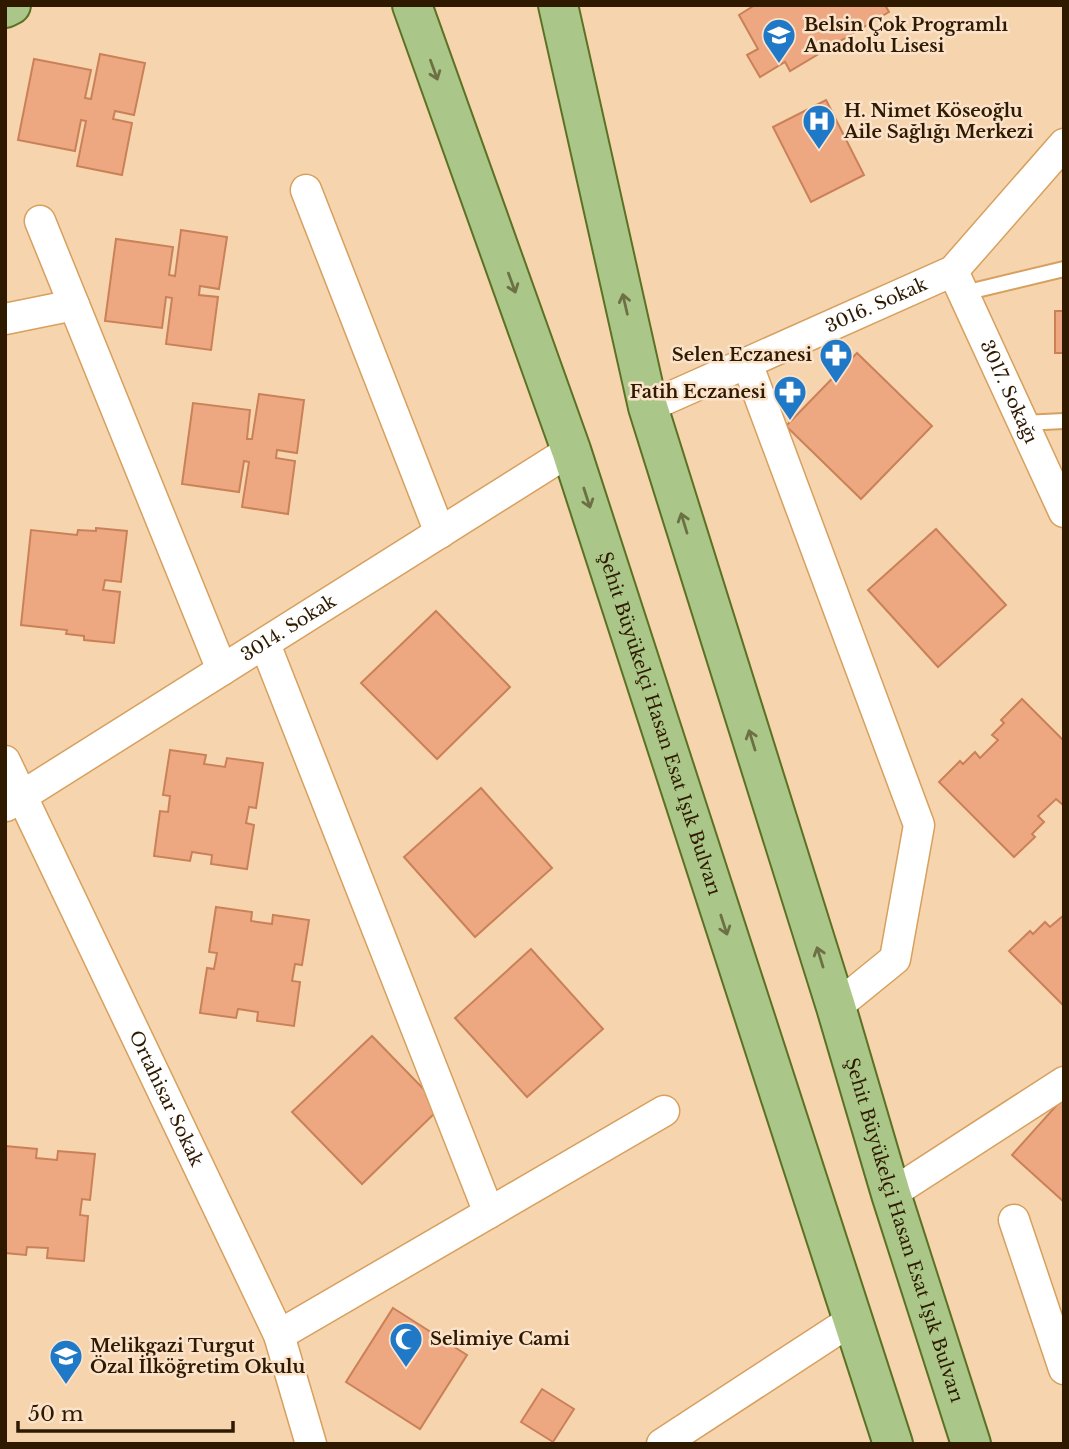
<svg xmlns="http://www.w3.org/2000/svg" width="1069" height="1449" font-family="'Libre Baskerville',serif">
	<rect width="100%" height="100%" fill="#f6d4ad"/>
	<g fill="#eda882" stroke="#ca8158" stroke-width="2">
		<polygon points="755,5 885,5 889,12 790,71 785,62 760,77 747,55 758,49 739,15"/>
		<polygon points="100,54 145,63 134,115 115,111 113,119 132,123 122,175 77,166 86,121 81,120 75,151 18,140 34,59 91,70 85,98 91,99"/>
		<polygon points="826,100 864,175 811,202 773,127"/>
		<polygon points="181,230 227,237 219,289 200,286 199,295 218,297 211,350 166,344 172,298 166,297 162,328 105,321 116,239 173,247 169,275 175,276"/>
		<rect x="1055" y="311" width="9" height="42"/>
		<polygon points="857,353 932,426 861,499 786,426"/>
		<polygon points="259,394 304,400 297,453 277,450 276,458 295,461 288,514 242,507 249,462 244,461 239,492 182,484 193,403 250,410 247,439 252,439"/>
		<polygon points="96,528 127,531 121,582 105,580 103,590 120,592 114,643 84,640 84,636 66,634 67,630 21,625 31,530 77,535 78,530 96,531"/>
		<polygon points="936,529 1006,605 938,667 868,590"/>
		<polygon points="436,611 510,687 437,759 361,683"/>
		<polygon points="1022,699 1064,741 1064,803 1062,804 1056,799 1038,816 1044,822 1032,834 1035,837 1014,857 939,782 960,761 963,764 975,752 980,758 998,740 992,735 1004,723 1001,720"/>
		<polygon points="170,750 206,755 204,764 225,767 227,758 263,763 256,808 249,807 246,823 254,825 247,869 211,864 212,855 192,852 190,861 154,856 160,811 168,812 170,796 163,795"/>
		<polygon points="481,788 552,868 475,937 404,857"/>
		<polygon points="216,907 252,912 251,921 272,924 273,915 309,920 302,965 295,964 292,981 300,982 294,1026 257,1021 258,1012 238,1009 236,1018 200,1013 207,968 214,969 217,953 209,952"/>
		<polygon points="1064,915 1064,1006 1009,951 1030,931 1033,934 1045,922 1050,927"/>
		<polygon points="531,949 603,1029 527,1097 455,1018"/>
		<polygon points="372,1036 441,1107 362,1184 292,1112"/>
		<polygon points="1064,1097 1064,1202 1012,1155"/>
		<polygon points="5,1146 37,1149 36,1158 57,1160 58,1151 95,1154 90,1200 82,1199 80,1215 88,1216 84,1261 47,1258 48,1248 27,1247 26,1255 5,1253"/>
		<polygon points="393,1308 467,1355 420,1429 346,1382"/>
		<polygon points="542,1389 574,1409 553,1442 521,1422"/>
	</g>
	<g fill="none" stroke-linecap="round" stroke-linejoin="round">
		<defs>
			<g id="lane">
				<polyline points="964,293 1064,269"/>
				<polyline points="1023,423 1064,421"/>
			</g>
			<g id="street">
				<polyline points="306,190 440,533"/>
				<polyline points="40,221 222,670"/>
				<path id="s1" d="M953,271L1064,512"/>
				<polyline points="5,319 74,305"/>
				<polyline points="747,363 919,825 895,959 836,1007"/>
				<path id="s2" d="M648,407L953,271L1064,144"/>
				<polyline points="265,644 489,1213"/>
				<path id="s3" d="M5,761L279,1335L311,1444"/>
				<path id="s4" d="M6,806L571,450"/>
				<polyline points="891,1194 1064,1082"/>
				<polyline points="1014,1220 1064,1369"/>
				<polyline points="279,1335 664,1111"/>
				<polyline points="662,1444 852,1320"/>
			</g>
			<g id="primary">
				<path id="s5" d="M412,5L571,450L893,1444"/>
				<path id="s6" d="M558,5L648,407L836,1007L891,1194L971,1444"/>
				<polyline points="5,8 11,5"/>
			</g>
		</defs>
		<use href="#lane" stroke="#d7a05e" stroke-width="18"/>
		<use href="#street" stroke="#d7a05e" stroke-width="33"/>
		<use href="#primary" stroke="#5b7124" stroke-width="42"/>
		<use href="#lane" stroke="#fff" stroke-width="14"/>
		<use href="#street" stroke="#fff" stroke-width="30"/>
		<use href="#primary" stroke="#aac688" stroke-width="38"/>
	</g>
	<defs><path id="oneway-shaft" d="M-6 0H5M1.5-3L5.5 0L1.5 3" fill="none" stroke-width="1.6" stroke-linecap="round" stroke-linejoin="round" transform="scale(1.75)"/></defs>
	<g stroke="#6c7044">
		<use href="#oneway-shaft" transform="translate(434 70) rotate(70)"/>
		<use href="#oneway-shaft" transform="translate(512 283) rotate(70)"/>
		<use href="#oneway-shaft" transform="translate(625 304) rotate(-103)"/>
		<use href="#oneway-shaft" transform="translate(587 498) rotate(72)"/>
		<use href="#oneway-shaft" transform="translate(684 523) rotate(-107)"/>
		<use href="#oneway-shaft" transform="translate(752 740) rotate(-107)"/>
		<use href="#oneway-shaft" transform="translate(724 925) rotate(72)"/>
		<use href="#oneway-shaft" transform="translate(820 957) rotate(-107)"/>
	</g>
	<defs>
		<symbol id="school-pin" viewBox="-11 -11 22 30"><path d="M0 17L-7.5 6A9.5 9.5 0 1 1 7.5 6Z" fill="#2079c7" stroke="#fae3ca"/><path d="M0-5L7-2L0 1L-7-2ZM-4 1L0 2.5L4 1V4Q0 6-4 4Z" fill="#fff"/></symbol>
		<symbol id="hospital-pin" viewBox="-11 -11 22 30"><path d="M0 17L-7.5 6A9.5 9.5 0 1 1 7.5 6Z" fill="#2079c7" stroke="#fae3ca"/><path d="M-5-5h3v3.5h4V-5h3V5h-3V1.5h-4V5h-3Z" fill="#fff"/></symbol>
		<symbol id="pharmacy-pin" viewBox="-11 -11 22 30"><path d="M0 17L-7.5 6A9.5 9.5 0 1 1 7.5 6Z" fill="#2079c7" stroke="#fae3ca"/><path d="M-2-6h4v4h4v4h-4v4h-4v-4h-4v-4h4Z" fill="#fff"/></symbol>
		<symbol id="mosque-pin" viewBox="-11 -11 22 30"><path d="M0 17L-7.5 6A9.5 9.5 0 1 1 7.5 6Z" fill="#2079c7" stroke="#fae3ca"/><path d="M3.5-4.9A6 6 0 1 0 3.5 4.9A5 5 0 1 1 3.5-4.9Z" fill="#fff"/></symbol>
	</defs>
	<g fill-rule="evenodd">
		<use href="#school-pin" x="760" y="16" width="38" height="52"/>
		<use href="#hospital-pin" x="800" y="102" width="38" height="52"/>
		<use href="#pharmacy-pin" x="817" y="336" width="38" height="52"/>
		<use href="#pharmacy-pin" x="771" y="373" width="38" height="52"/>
		<use href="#mosque-pin" x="387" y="1320" width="38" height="52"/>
		<use href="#school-pin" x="47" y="1337" width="38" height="52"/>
	</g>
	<g text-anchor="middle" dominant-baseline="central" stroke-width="5" stroke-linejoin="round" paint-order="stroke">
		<g font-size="18" font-weight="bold" fill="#2f1a00" stroke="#fae3ca" text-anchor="start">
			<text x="804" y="25">Belsin Çok Programlı<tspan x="804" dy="21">Anadolu Lisesi</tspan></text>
			<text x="844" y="111">H. Nimet Köseoğlu<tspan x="844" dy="21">Aile Sağlığı Merkezi</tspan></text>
			<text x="812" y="355" text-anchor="end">Selen Eczanesi</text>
			<text x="766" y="392" text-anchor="end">Fatih Eczanesi</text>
			<text x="430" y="1339">Selimiye Cami</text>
			<text x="90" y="1346">Melikgazi Turgut<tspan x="90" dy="21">Özal İlköğretim Okulu</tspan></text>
		</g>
		<g font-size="18" fill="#2f1a00" stroke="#fae3ca">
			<text stroke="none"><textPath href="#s2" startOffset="250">3016. Sokak</textPath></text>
			<text stroke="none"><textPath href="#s1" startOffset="133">3017. Sokağı</textPath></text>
			<text stroke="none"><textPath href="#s4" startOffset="334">3014. Sokak</textPath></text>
			<text stroke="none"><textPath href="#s5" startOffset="760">Şehit Büyükelçi Hasan Esat Işık Bulvarı</textPath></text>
			<text stroke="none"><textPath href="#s3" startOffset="374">Ortahisar Sokak</textPath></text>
			<text stroke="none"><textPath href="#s6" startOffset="1274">Şehit Büyükelçi Hasan Esat Işık Bulvarı</textPath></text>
		</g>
	</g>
	<rect width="1069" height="1449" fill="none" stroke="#2f1a00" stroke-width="14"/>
	<path d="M18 1421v10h215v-10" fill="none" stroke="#2f1a00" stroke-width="3.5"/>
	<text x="28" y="1421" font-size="21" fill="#2f1a00" stroke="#fae3ca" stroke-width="5" paint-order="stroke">50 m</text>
</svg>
